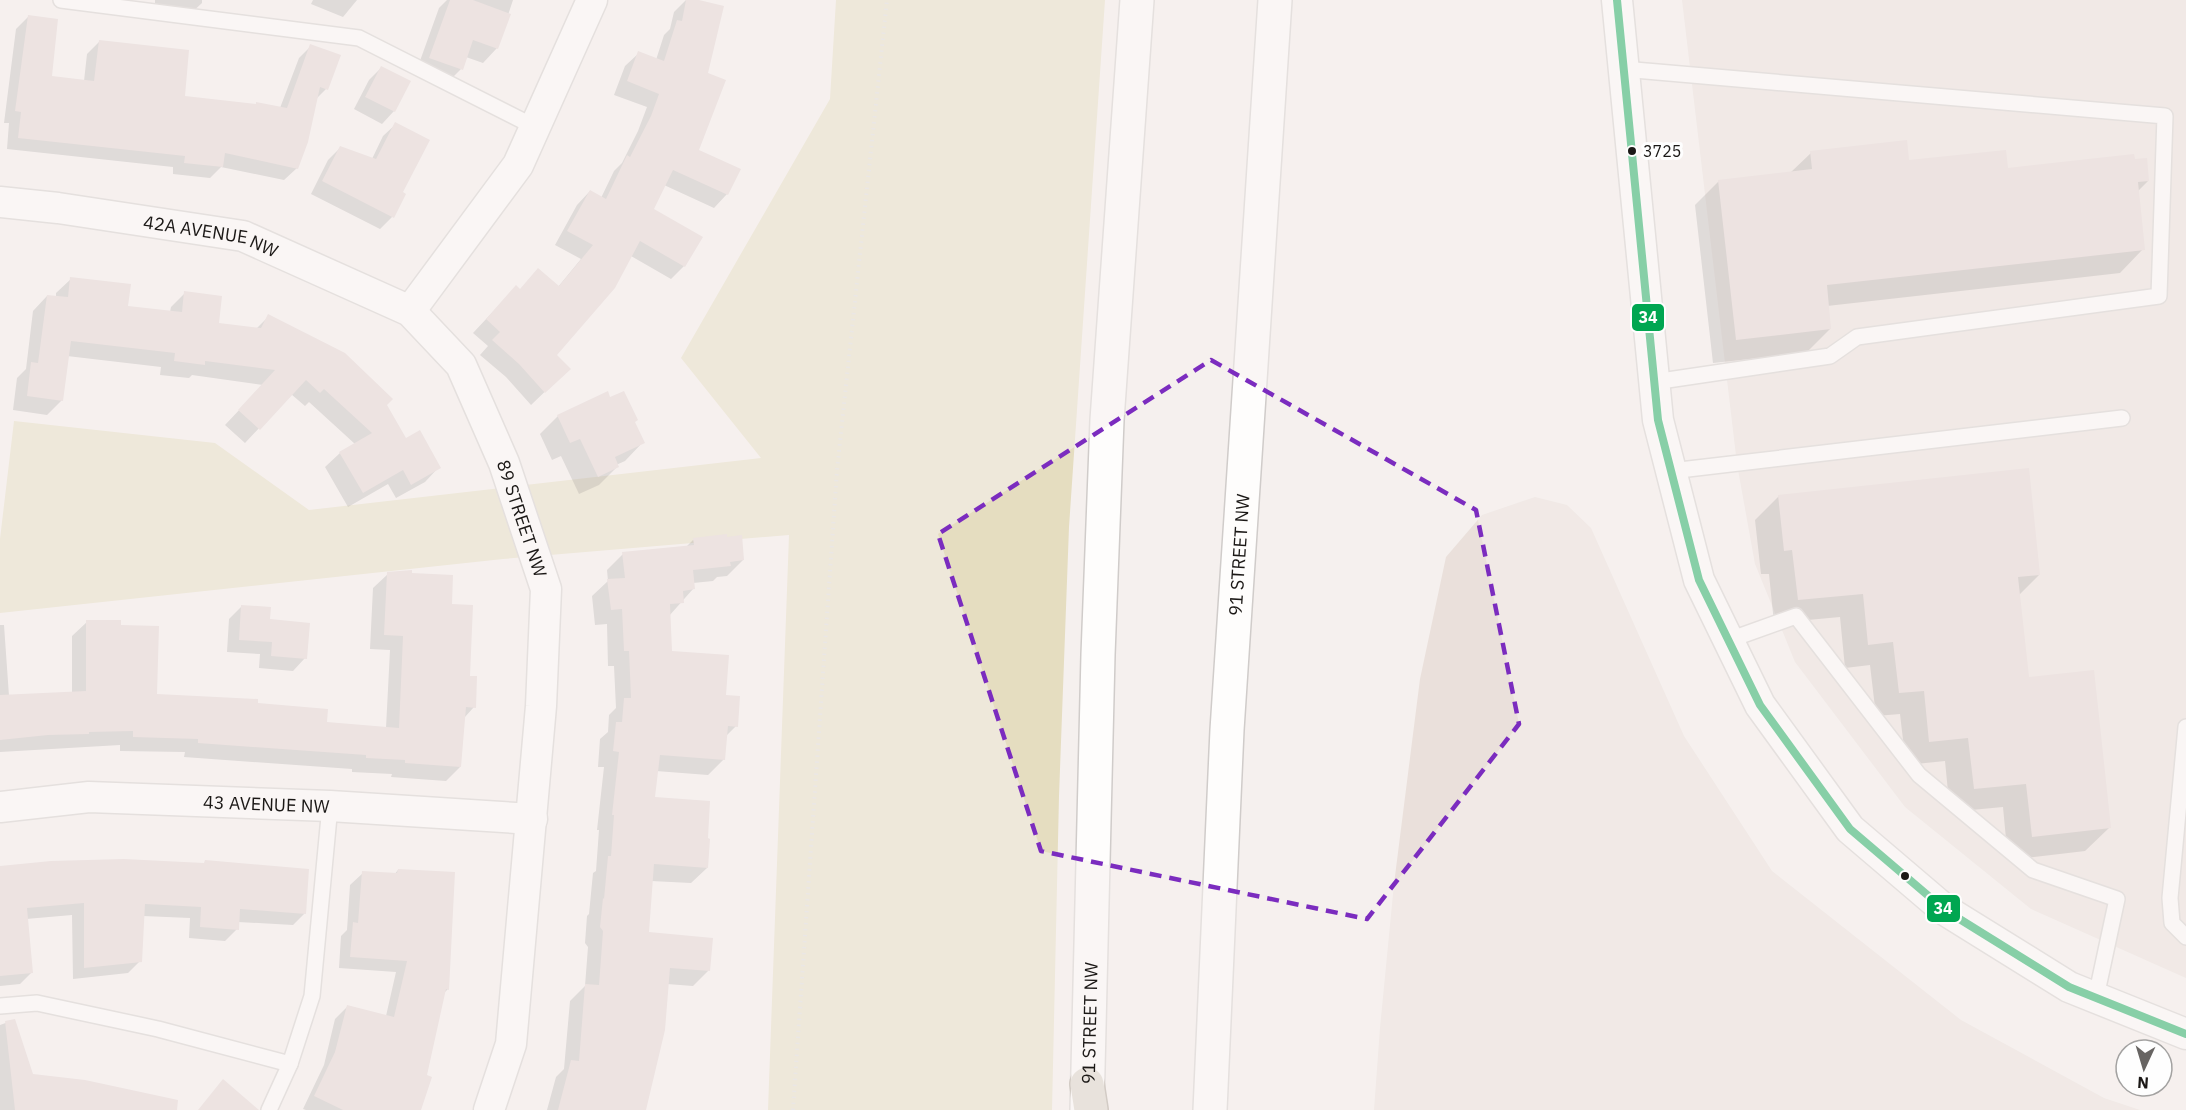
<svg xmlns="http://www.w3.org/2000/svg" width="2186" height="1110" font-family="'IBM Plex Sans',sans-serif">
	<rect width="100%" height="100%" fill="#f5f0ee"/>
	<g fill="#eae0db">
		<polygon points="1682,0 2186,0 2186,978 2031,909 1905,807 1795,662 1755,564 1737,464"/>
		<polygon points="1535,497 1567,505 1591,528 1684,736 1772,871 1961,1020 2104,1098 2140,1110 1374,1110 1380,1028 1394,884 1420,679 1446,557 1482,515"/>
	</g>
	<polygon fill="#e5ddc0" points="836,0 1105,0 1069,527 1059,796 1052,1110 768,1110 789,535 503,559 0,613 0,539 14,421 215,443 309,510 761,458 681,358 830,99"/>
	<g fill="#0003">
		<polygon points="155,0 202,0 202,3 189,15 155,14"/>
		<polygon points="313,0 357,0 343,17 311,4"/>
		<polygon points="447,0 513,0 497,48 483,63 466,57 461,69 447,83 416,72 439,8"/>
		<polygon points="686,0 692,0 707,74 697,151 727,194 714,208 664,185 652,210 684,266 671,279 631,256 555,355 555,382 531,405 506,377 480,355 488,346 473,333 516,287 519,290 558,287 581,259 555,245 577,205 590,191 601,198 614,171 622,163 638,131 647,107 614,95 625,66 639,53 656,60 664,35 670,29 674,12"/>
		<polygon points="28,17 50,77 84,81 87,54 99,42 183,98 280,108 299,58 311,46 326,89 315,100 297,168 284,180 221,167 210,178 173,174 173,167 7,149 9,123 4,123 16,29"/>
		<polygon points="381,68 394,111 382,124 354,109 369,80"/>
		<polygon points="396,124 401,193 404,194 392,217 380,229 311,194 328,160 340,148 372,159 383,136"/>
		<polygon points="1811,153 2148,181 2137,192 2143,249 2120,273 1827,306 1830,329 1806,353 1713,363 1695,205 1719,181 1790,173"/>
		<polygon points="71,279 127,307 170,312 171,307 185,293 217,325 256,329 269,316 385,405 405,440 439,467 425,482 396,498 388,484 348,507 325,467 340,453 355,444 309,402 305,406 291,394 245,443 225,425 263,385 192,375 189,378 160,375 161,367 67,356 62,400 47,415 13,410 17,378 26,369 33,311 47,296 56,297 56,293"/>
		<polygon points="558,416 634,422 643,442 625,461 616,465 617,467 599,485 579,494 561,456 552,460 540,434"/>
		<polygon points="1779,496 2039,575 2019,595 2028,679 2109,828 2085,851 2008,860 2003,807 1950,812 1945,761 1906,765 1900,714 1876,716 1870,665 1845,668 1840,617 1774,623 1769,574 1761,574 1755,520"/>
		<polygon points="693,540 743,560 727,576 717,577 713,581 693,583 693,589 669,616 670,652 724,697 736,726 725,737 724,759 708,775 656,771 653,798 707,868 691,883 651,881 647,934 709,970 693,986 667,984 642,1110 547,1110 556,1077 564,1069 570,1001 585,986 588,947 585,943 587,916 589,914 593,873 596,871 599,830 597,830 604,767 598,767 600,739 608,732 609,715 616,708 614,666 608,666 607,624 595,625 592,596 608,581 607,570 623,554 686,547"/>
		<polygon points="388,574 450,606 474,707 464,718 460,767 446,781 391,777 392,774 352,772 352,769 184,757 185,752 120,751 120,745 0,752 0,625 4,625 9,696 72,693 72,636 87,622 119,627 156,695 256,704 325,724 386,728 390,650 370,649 373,588"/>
		<polygon points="242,606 269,621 305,658 293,671 259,668 260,654 227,652 229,619"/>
		<polygon points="0,867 305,913 293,925 238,922 237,929 225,941 189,938 190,918 143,916 140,961 128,973 73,979 72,915 26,919 32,972 20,984 0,986"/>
		<polygon points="398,870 448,989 444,993 419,1110 306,1110 303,1109 324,1065 335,1019 348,1006 386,1016 396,972 339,968 341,936 347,930 350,885 363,873 394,875"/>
		<polygon points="14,1020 32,1076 139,1110 0,1110 0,1025"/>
	</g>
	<g fill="#e2d2d1">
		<polygon points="450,0 473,0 511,14 498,49 473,40 463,70 429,58"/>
		<polygon points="686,0 699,0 724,6 708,73 726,80 699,150 741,169 728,195 673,170 654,209 703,237 685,267 640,241 615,288 557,355 571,369 545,393 519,364 492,340 500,332 486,319 516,285 520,289 538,268 559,286 593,245 567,231 590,190 606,199 627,155 630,157 651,116 659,94 627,81 638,51 664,61 677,20 682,21"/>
		<polygon points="28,15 58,19 52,76 94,81 99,40 189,50 185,96 256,104 256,102 287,108 310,44 341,55 328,90 320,87 308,142 298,169 225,153 223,167 184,163 185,156 18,138 21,112 15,111"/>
		<polygon points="381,66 411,81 395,112 365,97"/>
		<polygon points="395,122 430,140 403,192 406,194 394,218 322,181 340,146 376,159"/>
		<polygon points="1907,140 1909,160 2006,150 2008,168 2134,154 2135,159 2147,158 2149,181 2138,182 2145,250 1827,285 1831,329 1736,340 1718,180 1812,169 1810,151"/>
		<polygon points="70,277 131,284 128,306 182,312 184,291 222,296 219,323 261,328 268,314 345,353 393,399 387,405 406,438 420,430 441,468 411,485 403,470 363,493 339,452 372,433 324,389 320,393 306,380 260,430 238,410 275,370 205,361 205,365 174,361 175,353 71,341 63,401 27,396 31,362 38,363 47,295 68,297"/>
		<polygon points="608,391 610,397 624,391 638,420 635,422 645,443 615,457 619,467 598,477 580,439 570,443 557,415"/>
		<polygon points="2029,468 2040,575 2018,577 2029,677 2094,670 2111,828 2032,837 2026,784 1974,789 1968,738 1929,742 1924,691 1899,693 1893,642 1868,645 1863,594 1798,600 1792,550 1784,551 1778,495"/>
		<polygon points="727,534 727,537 742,535 744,560 730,562 731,566 693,570 695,589 683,591 684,603 670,604 672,651 729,655 726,695 740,696 738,727 728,726 725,760 660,755 655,797 710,801 708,838 710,839 708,868 654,864 649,932 713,938 710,971 670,968 665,1030 646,1110 558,1110 571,1060 579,1061 585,984 599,985 603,931 600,927 603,898 604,899 608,856 611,856 614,815 612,815 619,752 613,751 616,722 622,722 624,698 631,698 629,651 624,651 622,609 611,610 607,579 625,578 622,552 694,545 693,538"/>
		<polygon points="412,570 412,573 453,575 452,604 473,605 470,676 477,676 476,708 466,707 461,767 405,763 405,760 366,758 366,755 198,743 198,739 133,737 133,731 89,732 89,734 48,735 0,740 0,695 86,691 86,620 121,620 121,625 159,626 157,694 258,699 258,703 328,709 327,722 399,728 403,636 384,635 387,572"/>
		<polygon points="241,605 271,607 270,619 310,623 307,659 271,656 272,642 239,640"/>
		<polygon points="124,859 204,863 205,860 309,869 306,914 240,909 239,930 200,927 201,907 145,904 142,962 84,968 84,903 27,908 33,973 0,976 0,866 51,861"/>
		<polygon points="398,869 455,872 449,990 446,989 427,1075 432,1077 421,1110 343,1110 314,1096 335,1052 347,1005 394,1017 407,961 350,957 353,922 358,923 362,871 397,873"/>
		<polygon points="15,1019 33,1074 85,1080 178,1100 177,1110 15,1110 5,1021"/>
		<polygon points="223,1079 259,1110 198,1110"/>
	</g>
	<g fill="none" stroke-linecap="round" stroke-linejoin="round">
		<defs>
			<g id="lane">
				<polyline points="61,0 359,38 535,127"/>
				<polyline points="1623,69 2165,116 2159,296 1857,337 1830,356 1654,382"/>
				<polyline points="1671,471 2122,418"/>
				<polyline points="1729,640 1796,616 1919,775 2033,870 2117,899 2096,997"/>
				<polyline points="2186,727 2170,898 2172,923 2186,937"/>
				<polyline points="0,1006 37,1003 158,1029 290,1064 312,996 330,806"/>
				<polyline points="269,1110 290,1064"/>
			</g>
			<g id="street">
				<polyline points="1617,0 1658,420 1699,580 1760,705 1850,829 1945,910 2069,987 2186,1034"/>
				<path id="s1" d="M0,202L58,208L243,236L410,311L461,365L504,463L546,589L541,706L511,1044L489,1110"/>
				<polyline points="410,311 518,165 592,0"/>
				<path id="s2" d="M0,807L89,797L330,806L532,819"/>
			</g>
			<g id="secondary">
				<path id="s3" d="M1087,1110L1098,655L1107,420L1137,0"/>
				<path id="s4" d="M1210,1110L1227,730L1275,0"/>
			</g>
			<polyline id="highway" points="1087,1084 1091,1110"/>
		</defs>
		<use href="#lane" stroke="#d0ccca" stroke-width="18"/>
		<use href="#street" stroke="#d0ccca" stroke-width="33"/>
		<use href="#secondary" stroke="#d0ccca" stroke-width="36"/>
		<use href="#highway" stroke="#a79e92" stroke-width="36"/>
		<polyline stroke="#dcdbda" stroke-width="4" stroke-dasharray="1.5 4.5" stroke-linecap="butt" points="793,1110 837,470 887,0"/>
		<use href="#lane" stroke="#fefdfc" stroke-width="15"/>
		<use href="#street" stroke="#fefdfc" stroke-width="30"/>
		<use href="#secondary" stroke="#fefdfc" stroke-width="33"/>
		<use href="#highway" stroke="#d8d1c6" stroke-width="33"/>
		<defs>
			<polyline id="bus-1" points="1617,0 1658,420 1699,580 1760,705 1850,829 1945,910 2069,987 2186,1034"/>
		</defs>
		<use href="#bus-1" stroke="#fefefe" stroke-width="12"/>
		<use href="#bus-1" stroke="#00a651" stroke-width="8"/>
	</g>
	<path d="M0 0H2186V1110H0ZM1211,360L1476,510L1519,724L1367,919L1041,851L938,534Z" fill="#f5f0ee" fill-opacity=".55" fill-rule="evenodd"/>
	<path fill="none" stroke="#7b2cbf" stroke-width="4.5" stroke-dasharray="12 8" stroke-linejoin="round" d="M1211,360L1476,510L1519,724L1367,919L1041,851L938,534Z"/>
	<g fill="#1b1816" stroke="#fefefe" stroke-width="2">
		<circle cx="1632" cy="151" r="5"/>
		<circle cx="1905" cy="876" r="5"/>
	</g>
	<g text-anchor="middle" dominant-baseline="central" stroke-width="6" stroke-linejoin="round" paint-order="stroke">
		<g font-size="16" fill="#1b1816" stroke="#fefefe" text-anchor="start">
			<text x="1643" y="151">3725</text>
		</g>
		<g font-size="18" fill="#1b1816" stroke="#fefefe">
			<text stroke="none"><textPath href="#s1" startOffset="214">42A AVENUE NW</textPath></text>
			<text stroke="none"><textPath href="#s1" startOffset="668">89 STREET NW</textPath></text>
			<text stroke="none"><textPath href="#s4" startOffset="556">91 STREET NW</textPath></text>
			<text stroke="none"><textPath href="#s2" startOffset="267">43 AVENUE NW</textPath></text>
			<text stroke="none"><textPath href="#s3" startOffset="87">91 STREET NW</textPath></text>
		</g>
	</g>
	<g stroke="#fefefe" stroke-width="2">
		<rect x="1631" y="303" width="34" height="29" rx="6" fill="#00a651"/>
		<rect x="1926" y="894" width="35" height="29" rx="6" fill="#00a651"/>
	</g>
	<g font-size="16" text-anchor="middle" font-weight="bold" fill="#fff">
		<text x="1648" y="323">34</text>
		<text x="1943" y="914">34</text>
	</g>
	<g transform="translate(2144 1068) rotate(184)"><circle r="28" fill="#fefefe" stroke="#a3a2a1" stroke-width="1.5"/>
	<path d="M0-4.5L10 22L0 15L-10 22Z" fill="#676462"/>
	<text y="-9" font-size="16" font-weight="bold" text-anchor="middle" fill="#1b1816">N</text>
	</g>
</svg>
